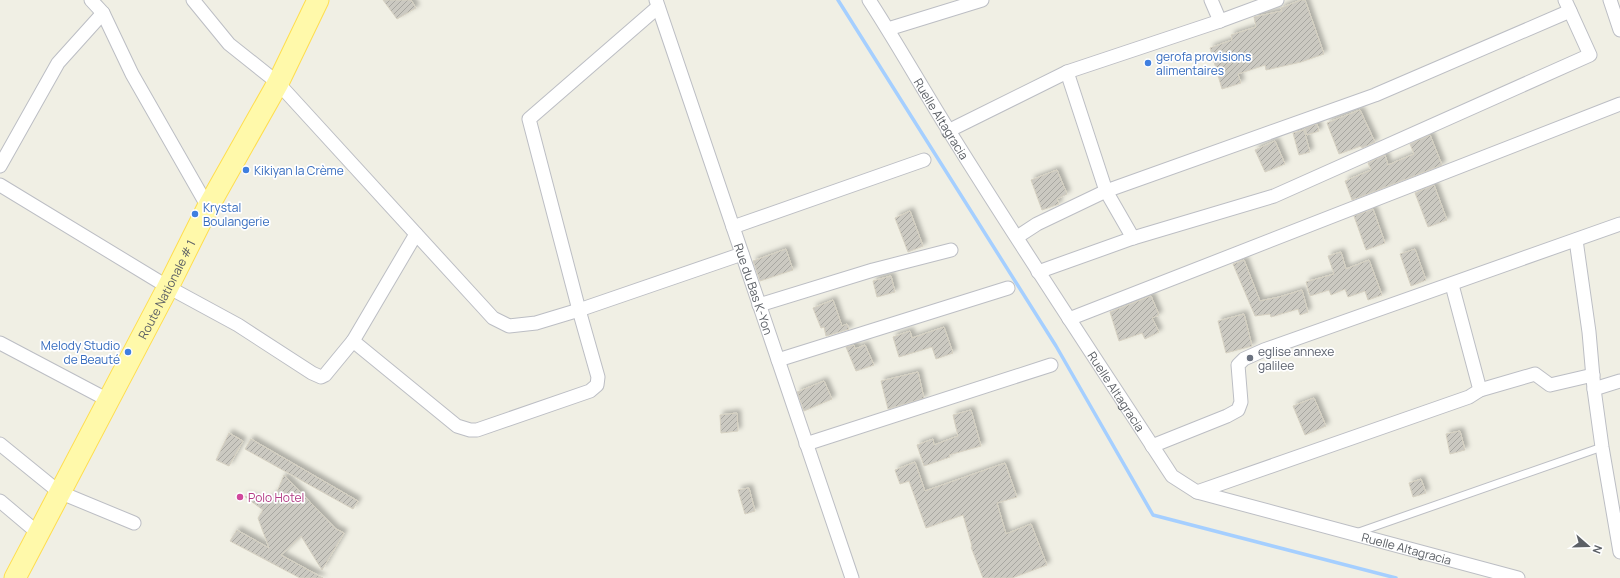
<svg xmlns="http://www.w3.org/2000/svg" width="1620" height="578" font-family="Manrope,sans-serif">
	<defs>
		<pattern id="building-hatch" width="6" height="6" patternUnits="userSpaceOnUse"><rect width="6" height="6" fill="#cbc9c1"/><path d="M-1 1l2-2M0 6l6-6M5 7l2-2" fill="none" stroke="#a8a7a1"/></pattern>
		<filter id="shadow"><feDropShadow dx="3.5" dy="-3.5" stdDeviation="2" flood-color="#0004"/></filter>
	</defs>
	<rect width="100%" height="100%" fill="#f0efe4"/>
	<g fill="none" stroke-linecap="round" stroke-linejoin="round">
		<polyline stroke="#a5cfff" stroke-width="3.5" points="838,0 1056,346 1153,515 1396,578"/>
	</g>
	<g fill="url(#building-hatch)" stroke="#d6d1c2" filter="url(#shadow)">
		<polygon points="383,0 411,0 416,8 397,19"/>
		<polygon points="1301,0 1305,0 1324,54 1301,62 1266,70 1265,65 1238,74 1241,83 1222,89 1210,48 1232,40 1231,35 1256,27 1254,17 1282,11 1281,8"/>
		<polygon points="1360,110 1375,142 1362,148 1361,146 1339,154 1327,123"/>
		<polygon points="1317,124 1319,131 1307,135 1305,128"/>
		<polygon points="1304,130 1310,152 1299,155 1293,133"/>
		<polygon points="1430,135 1442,165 1352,200 1345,181 1371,170 1368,163 1385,155 1388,165 1414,154 1410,144"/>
		<polygon points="1275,141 1285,164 1265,172 1255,150"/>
		<polygon points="1057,170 1067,194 1057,199 1059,204 1042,210 1031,180"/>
		<polygon points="1434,185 1447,220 1428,227 1415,193"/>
		<polygon points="1373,209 1385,243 1366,250 1354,216"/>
		<polygon points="910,211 923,246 908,252 895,218"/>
		<polygon points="786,249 793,270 760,281 753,261"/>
		<polygon points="1415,249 1426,280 1411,286 1400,254"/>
		<polygon points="1341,252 1346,269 1369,260 1382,295 1368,300 1365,291 1348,297 1345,289 1331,295 1329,290 1310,296 1306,282 1334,274 1328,256"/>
		<polygon points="1244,260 1260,301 1279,297 1302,290 1308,312 1300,315 1298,309 1271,317 1270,314 1255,316 1233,264"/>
		<polygon points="891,276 895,292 877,297 873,281"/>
		<polygon points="1151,296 1159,315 1152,318 1159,332 1145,339 1142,333 1119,341 1110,312"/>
		<polygon points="833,300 842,326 847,324 849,329 826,336 824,327 821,328 813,308"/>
		<polygon points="1244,314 1252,346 1226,353 1218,321"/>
		<polygon points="944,327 953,353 936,359 932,347 899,357 893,337 910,331 912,338"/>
		<polygon points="854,345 855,349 865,345 874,365 856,371 846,347"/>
		<polygon points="918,372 924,398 888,409 881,381"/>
		<polygon points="824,381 832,399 804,411 797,392"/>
		<polygon points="1314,398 1326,426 1305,435 1293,406"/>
		<polygon points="971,410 981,446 949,455 950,457 924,466 917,445 933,439 934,445 958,436 953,415"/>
		<polygon points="737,413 738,431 721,433 720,415"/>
		<polygon points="1460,431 1465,450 1450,454 1446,434"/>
		<polygon points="229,433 243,441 229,466 216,460"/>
		<polygon points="251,439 358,501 353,509 245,449"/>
		<polygon points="915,462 925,491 1005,463 1017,497 997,503 1006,534 1031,524 1047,565 1012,578 983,578 971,547 972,546 963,515 926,528 909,481 900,484 895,470"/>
		<polygon points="284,475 336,529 344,533 322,570 301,536 281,555 323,578 300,578 230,541 237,530 269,548 258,518 263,510 244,496 268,501 277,492"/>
		<polygon points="1421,479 1426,493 1413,497 1409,483"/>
		<polygon points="749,488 755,511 745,514 738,490"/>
	</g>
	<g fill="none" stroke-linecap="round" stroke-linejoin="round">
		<defs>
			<polyline id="lane" points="1356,533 1602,447"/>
			<g id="street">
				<polyline points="91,0 103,13 132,74 208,207"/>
				<polyline points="193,0 229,44 278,83 493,318 509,326 536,323 579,310 742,254"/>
				<path id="s1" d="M656,0L852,578"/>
				<path id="s2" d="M869,0C897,43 922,88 949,131C1021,247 1097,361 1172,476L1197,492L1518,578"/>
				<polyline points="1211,0 1220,21"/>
				<polyline points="1610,0 1620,30"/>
				<polyline points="888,29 982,0"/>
				<polyline points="1067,72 1106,191 1133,238"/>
				<polyline points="948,131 1067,72 1220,21 1277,0"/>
				<polyline points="0,166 58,63 103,13"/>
				<polyline points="0,185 168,287 238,325 312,373 321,377 325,375 353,341 457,426 470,430 477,430 590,391 597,385 598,377 579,310 529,119 658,7"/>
				<polyline points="733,227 924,160"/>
				<polyline points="1017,237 1037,224 1106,191 1375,95 1570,11"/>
				<polyline points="1576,240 1589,332 1594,389 1602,447 1620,552"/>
				<polyline points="1038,272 1133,238 1274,196 1590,55 1565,0"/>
				<polyline points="759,305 873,270 951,250"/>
				<polyline points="1069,319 1620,104"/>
				<polyline points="353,341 416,234"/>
				<polyline points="0,343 108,400"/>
				<polyline points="778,360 1008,288"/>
				<polyline points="1594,389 1620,381"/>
				<polyline points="1480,390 1535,374 1550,385 1593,375"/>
				<polyline points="0,444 59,492 134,523"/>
				<polyline points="806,444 1051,365"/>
				<polyline points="1152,446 1227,416 1238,410 1241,402 1238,365 1244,359 1264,350 1620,224"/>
				<polyline points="1197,492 1469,397 1480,390 1452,285"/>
				<polyline points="0,501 38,533"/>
			</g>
			<g id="primary">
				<path id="s3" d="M15,578L168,287L208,207L278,83L318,0"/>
			</g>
		</defs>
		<use href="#lane" stroke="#bcbec4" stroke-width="9"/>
		<use href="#street" stroke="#bcbec4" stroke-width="15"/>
		<use href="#primary" stroke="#ffde4e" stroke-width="23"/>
		<use href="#lane" stroke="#fff" stroke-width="7"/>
		<use href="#street" stroke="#fff" stroke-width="13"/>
		<use href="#primary" stroke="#fff9aa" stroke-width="21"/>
	</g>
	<g fill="#3f7fe0" stroke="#fff" stroke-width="1.5">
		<circle cx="1148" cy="63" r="4"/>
		<circle cx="246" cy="170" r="4"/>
		<circle cx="195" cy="214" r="4"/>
		<circle cx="128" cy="352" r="4"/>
	</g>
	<circle fill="#6b7280" stroke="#fff" stroke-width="1.5" cx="1250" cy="358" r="4"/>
	<circle fill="#d1479c" stroke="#fff" stroke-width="1.5" cx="240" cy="497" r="4"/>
	<g text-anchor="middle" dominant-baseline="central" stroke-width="3.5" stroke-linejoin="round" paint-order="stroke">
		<g font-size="12" fill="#366cbe" stroke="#fff" text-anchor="start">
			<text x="1156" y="56">gerofa provisions<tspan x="1156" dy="14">alimentaires</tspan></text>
			<text x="254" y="170">Kikiyan la Crème</text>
			<text x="203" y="207">Krystal<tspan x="203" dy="14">Boulangerie</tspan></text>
			<text x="120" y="345" text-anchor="end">Melody Studio<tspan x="120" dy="14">de Beauté</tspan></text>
		</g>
		<g font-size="12" fill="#5c6066" stroke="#fff">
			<text stroke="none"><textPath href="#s2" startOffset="139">Ruelle Altagracia</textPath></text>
			<text stroke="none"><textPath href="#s3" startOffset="326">Route Nationale # 1</textPath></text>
			<text stroke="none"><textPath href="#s1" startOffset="305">Rue du Bas K-Yon</textPath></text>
			<text stroke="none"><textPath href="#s2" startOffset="463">Ruelle Altagracia</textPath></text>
			<text stroke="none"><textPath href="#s2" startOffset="811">Ruelle Altagracia</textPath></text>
		</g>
		<g font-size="12" fill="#5b616d" stroke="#fff" text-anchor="start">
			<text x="1258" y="351">eglise annexe<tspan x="1258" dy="14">galilee</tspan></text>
		</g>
		<g font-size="12" fill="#b23c85" stroke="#fff" text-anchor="start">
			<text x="248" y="497">Polo Hotel</text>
		</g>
	</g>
	<g transform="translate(1588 546) rotate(110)" stroke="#ffffff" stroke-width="3" paint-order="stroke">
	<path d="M0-3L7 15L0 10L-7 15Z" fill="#5c6066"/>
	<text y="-6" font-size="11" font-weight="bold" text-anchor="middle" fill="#5c6066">N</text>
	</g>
</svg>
